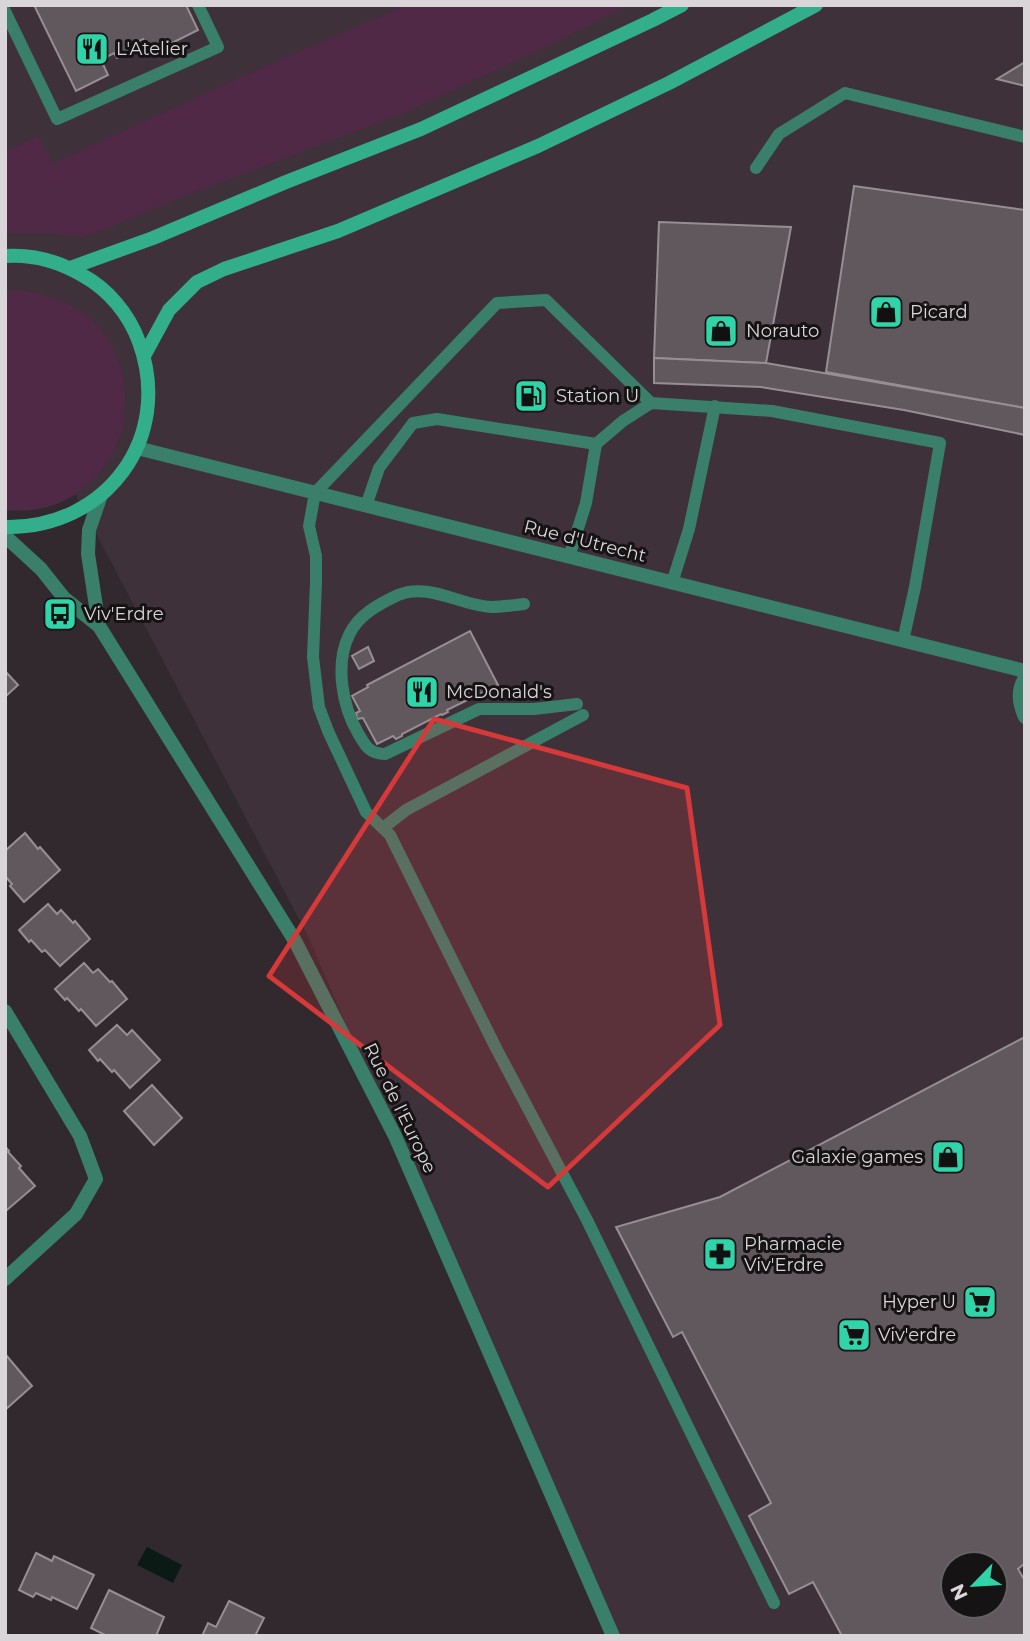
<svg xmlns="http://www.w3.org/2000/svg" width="1030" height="1641" font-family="Montserrat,sans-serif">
	<rect width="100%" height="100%" fill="#31292e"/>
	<path fill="#3e313a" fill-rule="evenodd" d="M5,5H1025V1636H608L309,938L8,366L5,367ZM953,1564H995V1606H953Z"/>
	<g fill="#4f2946">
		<polygon points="406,5 628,5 556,42 407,112 164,204 104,230 81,237 51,233 5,233 5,151 38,136 53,163 259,69"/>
		<path d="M22,290C48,295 70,301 91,319C107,333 117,354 122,374C136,430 104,490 48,507C34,511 19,511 5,510V291Z"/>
	</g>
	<polygon fill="#0b1a15" points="147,1547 182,1565 173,1583 137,1565"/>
	<g fill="#61585e" stroke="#978e94" stroke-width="2" fill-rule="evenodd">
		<polygon points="34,5 186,5 198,30 150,54 143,39 128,46 130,51 117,58 114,53 101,60 108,75 76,91"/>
		<polygon points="1025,62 1025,86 997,79"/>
		<polygon points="854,186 1025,210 1025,408 826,372"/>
		<polygon points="659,222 791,227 766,363 654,358"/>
		<polygon points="654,358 766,363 1025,408 1025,435 904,410 761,387 654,383"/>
		<polygon points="470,631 498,685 447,710 448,712 442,715 441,714 402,734 402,736 396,739 393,736 377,744 363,718 357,719 356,713 360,711 352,696 368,687 367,685"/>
		<polygon points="368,647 374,661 359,669 352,656"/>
		<polygon points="5,671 18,685 5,697"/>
		<polygon points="25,833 38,849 40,847 60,870 24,902 10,886 12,884 5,876 5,851"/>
		<polygon points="48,904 57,914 61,910 73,923 75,921 90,939 60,966 45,950 42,952 31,940 29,942 19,930"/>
		<polygon points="84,963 93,973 98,969 110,982 112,981 127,999 96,1026 81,1009 79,1011 67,998 65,1000 55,989"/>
		<polygon points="117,1025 127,1035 132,1030 160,1060 130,1088 114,1070 112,1072 100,1059 98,1061 89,1050"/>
		<path d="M1025,1037V1563L1018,1569L1025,1581V1636H842L813,1582L789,1594L749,1516L771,1503L682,1332L673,1337L616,1227L720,1197ZM953,1564H995V1606H953Z"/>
		<polygon points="152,1085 182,1118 154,1145 124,1111"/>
		<polygon points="5,1146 9,1151 8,1152 21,1166 19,1168 35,1186 7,1210 5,1208"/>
		<polygon points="6,1355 32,1386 5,1410 5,1356"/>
		<polygon points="36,1553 52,1561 54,1556 94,1575 77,1609 52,1597 51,1600 36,1593 33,1597 19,1590"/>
		<polygon points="109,1590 164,1617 156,1636 107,1636 91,1628"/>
		<polygon points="229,1601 264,1618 255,1636 202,1636 208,1623 216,1627"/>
	</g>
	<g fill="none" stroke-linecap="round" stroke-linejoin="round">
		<g stroke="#3a7f69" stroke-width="12">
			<polyline points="5,11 57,119 218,47 198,5"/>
			<polyline points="756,168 779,134 845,93 1025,137"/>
			<polyline points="651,403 546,300 497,303 315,493 309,526 316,556 316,582 313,657 319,707 328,731 366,812 390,835 496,1048 587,1220 774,1603"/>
			<polyline points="596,444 623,421 651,403 772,411 940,443 915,587 903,641"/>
			<polyline points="366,506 379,468 413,423 437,419 596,444 586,503 569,557"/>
			<polyline points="672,583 689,529 715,406"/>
			<path d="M524,604C514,605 502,607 492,607C461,606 429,582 398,595C379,604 358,615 349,635C335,664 342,706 358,733C365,745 369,754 385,754L479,709H534L577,704"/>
			<polyline points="383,828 406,810 583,715"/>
		</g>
		<g stroke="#3a7f69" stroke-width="14">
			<polyline points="137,448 1025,671"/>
			<path d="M1025,678C1017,691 1019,703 1025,717"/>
			<polyline points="5,1011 80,1136 96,1179 76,1214 5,1279"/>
		</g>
		<g stroke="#3a7f69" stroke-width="14">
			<polyline points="5,536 41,569 64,598 99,626 295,941 395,1136 613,1636"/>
			<polyline points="99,626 88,554 89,530 101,495"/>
		</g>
		<g stroke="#33ae8b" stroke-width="14">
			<path d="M5,256C32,254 58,261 82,275C108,289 129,314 139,342C174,438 106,529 5,527"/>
			<polyline points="70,268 153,238 286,182 421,129 653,20 682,5"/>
			<polyline points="144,356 169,310 197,282 224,269 338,231 538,146 669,83 816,5"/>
		</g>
	</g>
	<path fill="#d6393a" fill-opacity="0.2" stroke="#d6393a" stroke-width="5" stroke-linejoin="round" d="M434,719L687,788L720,1025L548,1187L269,976Z"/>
	<defs>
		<symbol id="restaurant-square" viewBox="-11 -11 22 22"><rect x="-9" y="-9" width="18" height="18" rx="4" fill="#31d4a9" stroke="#161315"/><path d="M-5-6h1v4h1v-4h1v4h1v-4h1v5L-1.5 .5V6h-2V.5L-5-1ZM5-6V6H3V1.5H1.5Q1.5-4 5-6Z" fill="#111"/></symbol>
		<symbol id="shop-square" viewBox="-11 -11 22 22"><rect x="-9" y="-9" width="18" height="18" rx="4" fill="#31d4a9" stroke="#161315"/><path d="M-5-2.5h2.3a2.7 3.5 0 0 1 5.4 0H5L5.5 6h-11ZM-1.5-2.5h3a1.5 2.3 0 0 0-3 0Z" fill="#111"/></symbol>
		<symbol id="fuel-square" viewBox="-11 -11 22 22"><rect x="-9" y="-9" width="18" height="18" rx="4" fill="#31d4a9" stroke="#161315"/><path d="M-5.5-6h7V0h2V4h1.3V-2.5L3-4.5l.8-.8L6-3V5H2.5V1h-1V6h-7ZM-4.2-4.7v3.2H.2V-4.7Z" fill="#111"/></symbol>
		<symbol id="bus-square" viewBox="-11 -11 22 22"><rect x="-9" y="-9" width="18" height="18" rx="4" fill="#31d4a9" stroke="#161315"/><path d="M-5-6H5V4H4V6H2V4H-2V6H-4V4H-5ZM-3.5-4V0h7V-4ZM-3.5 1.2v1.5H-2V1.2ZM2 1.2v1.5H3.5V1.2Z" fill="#111"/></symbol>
		<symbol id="pharmacy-square" viewBox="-11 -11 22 22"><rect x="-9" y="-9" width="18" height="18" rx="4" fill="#31d4a9" stroke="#161315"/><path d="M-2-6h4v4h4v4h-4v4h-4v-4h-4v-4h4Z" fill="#111"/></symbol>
		<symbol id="supermarket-square" viewBox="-11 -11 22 22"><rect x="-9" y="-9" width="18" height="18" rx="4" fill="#31d4a9" stroke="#161315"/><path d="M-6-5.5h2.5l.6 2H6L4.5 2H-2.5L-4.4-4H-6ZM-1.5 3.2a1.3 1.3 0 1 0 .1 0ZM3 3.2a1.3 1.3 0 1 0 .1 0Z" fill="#111"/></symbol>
	</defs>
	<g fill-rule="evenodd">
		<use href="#restaurant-square" x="73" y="30" width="38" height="38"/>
		<use href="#shop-square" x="867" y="293" width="38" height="38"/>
		<use href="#shop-square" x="702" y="312" width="38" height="38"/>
		<use href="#fuel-square" x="512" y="377" width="38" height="38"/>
		<use href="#bus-square" x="41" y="595" width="38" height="38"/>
		<use href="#restaurant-square" x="403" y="673" width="38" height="38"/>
		<use href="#shop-square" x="929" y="1138" width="38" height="38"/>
		<use href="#pharmacy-square" x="701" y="1235" width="38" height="38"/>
		<use href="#supermarket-square" x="961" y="1283" width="38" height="38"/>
		<use href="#supermarket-square" x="835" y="1316" width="38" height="38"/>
	</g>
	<g text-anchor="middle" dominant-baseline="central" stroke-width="6" stroke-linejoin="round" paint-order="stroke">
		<g font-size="18" fill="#dad5d8" stroke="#161315" text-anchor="start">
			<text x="116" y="49">L'Atelier</text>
			<text x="910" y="312">Picard</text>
			<text x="746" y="331">Norauto</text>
			<text x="556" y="396">Station U</text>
			<text x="84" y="614">Viv'Erdre</text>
			<text x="446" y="692">McDonald's</text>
			<text x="923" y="1157" text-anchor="end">Galaxie games</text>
			<text x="744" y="1244">Pharmacie<tspan x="744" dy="21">Viv'Erdre</tspan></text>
			<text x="956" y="1302" text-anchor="end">Hyper U</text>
			<text x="878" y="1335">Viv'erdre</text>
		</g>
		<g font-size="18" fill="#dad5d8" stroke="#161315">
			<text transform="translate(585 541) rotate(14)">Rue d'Utrecht</text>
			<text transform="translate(400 1108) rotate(64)">Rue de l'Europe</text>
		</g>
	</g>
	<rect width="1030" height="1641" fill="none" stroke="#dad5d8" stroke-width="14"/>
	<g transform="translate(974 1585) rotate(245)"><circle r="33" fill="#161315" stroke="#646163" stroke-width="2"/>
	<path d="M0-5L12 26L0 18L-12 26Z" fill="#31d4a9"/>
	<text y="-10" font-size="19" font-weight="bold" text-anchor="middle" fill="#dad5d8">N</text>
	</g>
</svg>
